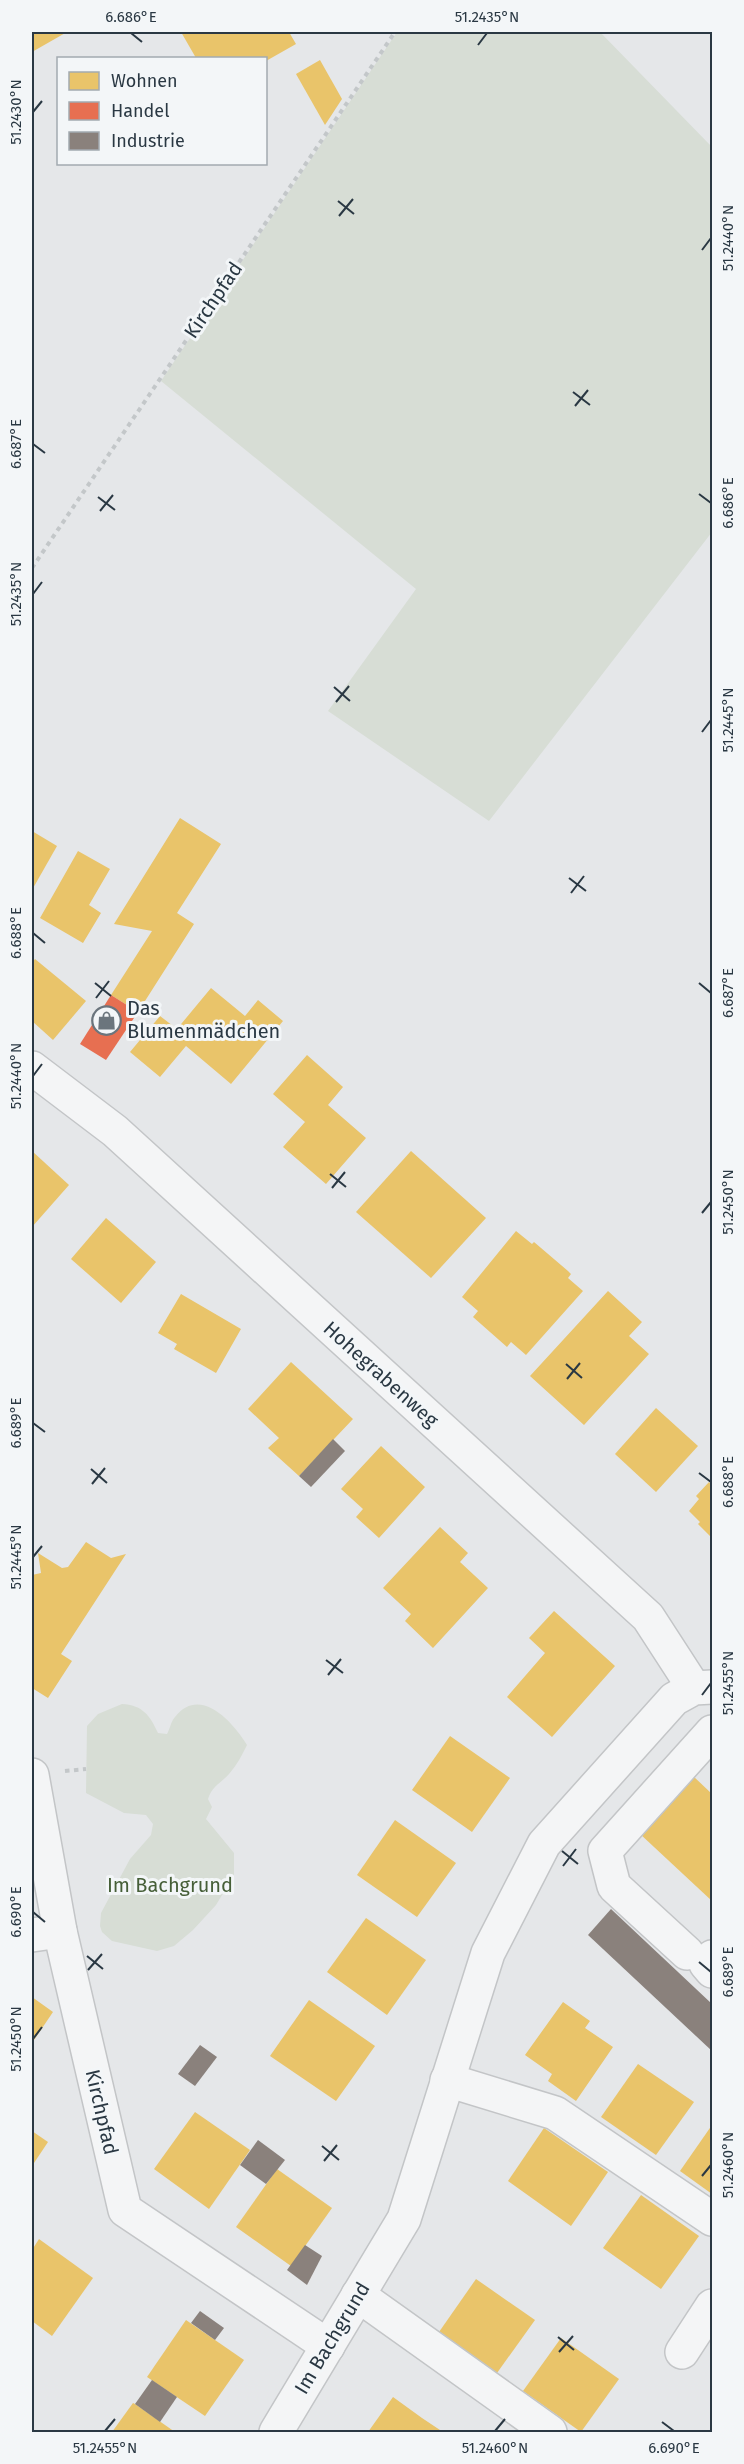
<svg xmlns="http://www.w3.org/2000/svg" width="744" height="2464" font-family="'Fira Sans',sans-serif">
	<rect width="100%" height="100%" fill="#e5e7e9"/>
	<g fill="#d7ddd5">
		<polygon points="397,32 600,32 712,147 712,532 489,821 328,711 416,589 161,381"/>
		<path d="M122,1704C142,1705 150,1715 158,1733L167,1734C170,1729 171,1721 175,1717C200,1685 233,1722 247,1745C242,1755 237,1765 229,1774C221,1783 212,1786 208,1799L212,1807L206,1819L234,1853V1875L216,1905L193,1930L174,1946L157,1951L112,1941L102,1932L100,1926L101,1913L130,1859L151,1835L153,1824L146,1815L124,1813L86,1793L87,1726L98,1714Z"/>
	</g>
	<g fill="#e9c46a">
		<polygon points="32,32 67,32 32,52"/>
		<polygon points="181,32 289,32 296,44 266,61 266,58 196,58"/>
		<polygon points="320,60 342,99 325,125 296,74"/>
		<polygon points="180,818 221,844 177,913 194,924 138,1012 111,995 152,931 114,924"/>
		<polygon points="32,831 57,846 32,890"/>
		<polygon points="78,851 110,869 89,905 101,913 83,943 40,918"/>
		<polygon points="35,959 86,1001 53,1040 32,1021 32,963"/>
		<polygon points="211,988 245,1016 258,1000 283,1021 231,1084 186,1046 160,1077 130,1052 160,1016 177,1029"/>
		<polygon points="307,1055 343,1087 328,1105 366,1138 326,1184 283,1147 305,1122 273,1094"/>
		<polygon points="32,1151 69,1185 32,1227"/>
		<polygon points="411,1151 486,1218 431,1278 356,1212"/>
		<polygon points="106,1218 156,1262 121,1303 71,1259"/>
		<polygon points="516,1231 532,1244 534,1242 568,1271 571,1274 568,1278 583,1291 526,1355 511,1342 507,1347 473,1317 478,1311 462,1297"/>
		<polygon points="608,1291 642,1322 629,1336 649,1354 584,1425 530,1376"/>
		<polygon points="181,1294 241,1329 216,1373 174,1349 177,1344 158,1333"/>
		<polygon points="291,1362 353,1419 299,1476 268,1448 279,1438 248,1409"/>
		<polygon points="656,1408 698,1446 656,1492 615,1454"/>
		<polygon points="381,1446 425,1487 379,1538 356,1517 363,1509 341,1489"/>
		<polygon points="709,1482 712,1486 712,1538 698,1524 700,1522 689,1511 699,1499 696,1496"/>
		<polygon points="440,1527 468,1553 460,1562 488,1588 433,1648 405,1621 411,1614 383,1588"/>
		<polygon points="86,1542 111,1558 126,1554 61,1654 72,1661 48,1698 32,1688 32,1575 41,1573 38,1553 62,1568 68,1567"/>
		<polygon points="554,1611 615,1666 552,1737 507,1697 545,1653 529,1638"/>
		<polygon points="450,1736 510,1778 472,1832 412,1790"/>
		<polygon points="692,1775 712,1794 712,1901 639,1833"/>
		<polygon points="395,1820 456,1863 417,1917 357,1875"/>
		<polygon points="366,1918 426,1960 387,2015 327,1972"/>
		<polygon points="32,1997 53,2012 32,2043"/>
		<polygon points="309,2000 375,2046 336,2101 270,2056"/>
		<polygon points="563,2002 590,2021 585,2028 613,2047 576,2101 548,2081 552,2074 525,2055"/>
		<polygon points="638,2064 694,2102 656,2155 601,2117"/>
		<polygon points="195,2112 250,2150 209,2209 154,2169"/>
		<polygon points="712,2125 712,2194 680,2171"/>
		<polygon points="544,2128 608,2172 571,2226 508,2181"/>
		<polygon points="32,2131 48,2142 32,2166"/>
		<polygon points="277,2169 332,2208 291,2266 236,2227"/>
		<polygon points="641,2195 699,2236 661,2289 603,2248"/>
		<polygon points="39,2239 93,2278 52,2336 32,2321 32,2250"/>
		<polygon points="476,2279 535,2320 497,2373 439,2332"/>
		<polygon points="186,2320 244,2360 205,2416 147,2377"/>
		<polygon points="561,2338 619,2379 581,2432 523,2391"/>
		<polygon points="393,2397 422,2418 443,2432 368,2432"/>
		<polygon points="133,2403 135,2404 175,2432 112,2432"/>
	</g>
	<polygon fill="#e76f51" points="111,995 138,1012 106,1060 80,1044"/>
	<g fill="#8a817c">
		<polygon points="333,1439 345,1451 311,1487 299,1476"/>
		<polygon points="611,1909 712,2004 712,2051 588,1935"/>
		<polygon points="200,2045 217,2057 195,2086 178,2074"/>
		<polygon points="258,2140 285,2160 266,2184 240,2165"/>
		<polygon points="305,2245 322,2256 307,2285 287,2270"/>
		<polygon points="200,2311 224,2328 215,2340 191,2323"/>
		<polygon points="152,2380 177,2397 160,2422 135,2404"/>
	</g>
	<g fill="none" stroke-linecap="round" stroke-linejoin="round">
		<defs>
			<g id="minor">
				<polyline points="32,1068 115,1131 648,1617 694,1688"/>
				<polyline points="32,1775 60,1931 125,2210 328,2346"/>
				<polyline points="32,1935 60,1931"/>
				<polyline points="687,1953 614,1886 605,1851 712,1732"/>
				<polyline points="712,1957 706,1964 712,1971"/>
				<polyline points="447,2080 555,2113 712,2219"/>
				<polyline points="358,2295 550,2432"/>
				<polyline points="682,2352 712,2306"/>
				<polyline points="276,2432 404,2219 488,1953 544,1844 674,1699 694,1688 712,1687"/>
			</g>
		</defs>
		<use href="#minor" stroke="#c3c5c7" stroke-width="36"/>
		<g stroke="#c3c7c9" stroke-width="4" stroke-dasharray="4.5 4.5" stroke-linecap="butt">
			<polyline points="32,568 395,32"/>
			<polyline points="65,1771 86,1769"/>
		</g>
		<use href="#minor" stroke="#f4f5f6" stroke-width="33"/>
	</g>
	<path fill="none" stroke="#2a3843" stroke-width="2" d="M131,33L142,42M478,45L487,33M33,112L42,101M338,201L354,214M339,216L353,199M702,250L711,238M573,392L590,405M575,406L588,390M33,444L45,453M699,494L711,503M98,497L115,510M100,511L113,495M33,594L42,582M334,687L350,701M336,702L349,686M702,732L711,720M569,878L586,891M571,893L584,876M33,933L45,943M95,983L111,996M699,983L711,993M96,998L109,981M33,1076L42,1064M330,1174L346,1187M332,1188L345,1172M702,1213L711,1202M566,1364L582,1378M567,1379L580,1363M33,1423L45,1432M91,1469L107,1483M699,1473L711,1482M92,1484L105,1468M33,1557L42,1546M326,1660L343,1673M328,1675L341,1659M702,1695L711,1683M562,1851L578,1864M563,1866L576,1849M33,1912L45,1922M87,1956L103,1969M699,1962L711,1972M88,1970L102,1954M33,2039L42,2027M322,2146L339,2160M324,2161L337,2145M702,2176L711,2165M558,2337L574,2350M559,2352L573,2336M662,2422L674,2431M105,2431L115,2419M495,2431L505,2419"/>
	<defs>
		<symbol id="shop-ring" viewBox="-11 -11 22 22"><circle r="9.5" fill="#f3f6f8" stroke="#6b757d" stroke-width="1.5"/><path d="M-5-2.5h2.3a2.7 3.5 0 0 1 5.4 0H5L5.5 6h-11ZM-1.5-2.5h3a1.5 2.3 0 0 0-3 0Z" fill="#6b757d"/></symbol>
	</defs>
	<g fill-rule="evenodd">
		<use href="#shop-ring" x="90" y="1004" width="33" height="33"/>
	</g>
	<g text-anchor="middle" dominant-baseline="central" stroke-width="6" stroke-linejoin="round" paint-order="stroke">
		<g font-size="20" fill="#2a3843" stroke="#f3f6f8">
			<text transform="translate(213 300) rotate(-56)">Kirchpfad</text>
			<text transform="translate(381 1374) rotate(42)">Hohegrabenweg</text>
			<text transform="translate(102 2112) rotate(77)">Kirchpfad</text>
			<text transform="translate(332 2338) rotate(-59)">Im Bachgrund</text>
		</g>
		<g font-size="20" fill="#2a3843" stroke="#f3f6f8" text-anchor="start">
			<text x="127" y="1008">Das<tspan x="127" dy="23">Blumenmädchen</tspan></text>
		</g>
		<g font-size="20" fill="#465f38" stroke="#f3f6f8">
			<text x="170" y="1885">Im Bachgrund</text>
		</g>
	</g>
	<rect width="744" height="2464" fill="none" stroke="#f3f6f8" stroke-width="66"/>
	<rect x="57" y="57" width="210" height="108" fill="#f3f6f8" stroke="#a3aab0" stroke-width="1.5"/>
	<rect x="69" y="72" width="30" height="18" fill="#e9c46a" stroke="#a3aab0" stroke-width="1.5"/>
	<text x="111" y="87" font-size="18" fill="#2a3843">Wohnen</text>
	<rect x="69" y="102" width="30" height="18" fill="#e76f51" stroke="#a3aab0" stroke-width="1.5"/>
	<text x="111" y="117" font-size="18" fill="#2a3843">Handel</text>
	<rect x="69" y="132" width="30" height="18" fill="#8a817c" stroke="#a3aab0" stroke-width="1.5"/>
	<text x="111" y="147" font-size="18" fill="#2a3843">Industrie</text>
	<rect x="33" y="33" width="678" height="2398" fill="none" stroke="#2a3843" stroke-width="2"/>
	<g font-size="15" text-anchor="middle" fill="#2a3843">
		<text x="131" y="22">6.686°E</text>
		<text x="487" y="22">51.2435°N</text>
		<text transform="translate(16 112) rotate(-90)" y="5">51.2430°N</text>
		<text transform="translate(728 238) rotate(-90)" y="5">51.2440°N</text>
		<text transform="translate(16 444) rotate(-90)" y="5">6.687°E</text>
		<text transform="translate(728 503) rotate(-90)" y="5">6.686°E</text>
		<text transform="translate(16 594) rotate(-90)" y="5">51.2435°N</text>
		<text transform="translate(728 720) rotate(-90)" y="5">51.2445°N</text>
		<text transform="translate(16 933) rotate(-90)" y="5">6.688°E</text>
		<text transform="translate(728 993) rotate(-90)" y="5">6.687°E</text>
		<text transform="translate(16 1076) rotate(-90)" y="5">51.2440°N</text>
		<text transform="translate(728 1202) rotate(-90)" y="5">51.2450°N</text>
		<text transform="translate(16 1423) rotate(-90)" y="5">6.689°E</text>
		<text transform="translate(728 1482) rotate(-90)" y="5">6.688°E</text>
		<text transform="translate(16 1557) rotate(-90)" y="5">51.2445°N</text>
		<text transform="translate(728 1683) rotate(-90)" y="5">51.2455°N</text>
		<text transform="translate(16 1912) rotate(-90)" y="5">6.690°E</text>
		<text transform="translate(728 1972) rotate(-90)" y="5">6.689°E</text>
		<text transform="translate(16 2039) rotate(-90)" y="5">51.2450°N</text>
		<text transform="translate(728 2165) rotate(-90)" y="5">51.2460°N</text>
		<text x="105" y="2453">51.2455°N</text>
		<text x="495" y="2453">51.2460°N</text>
		<text x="674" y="2453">6.690°E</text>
	</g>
</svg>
